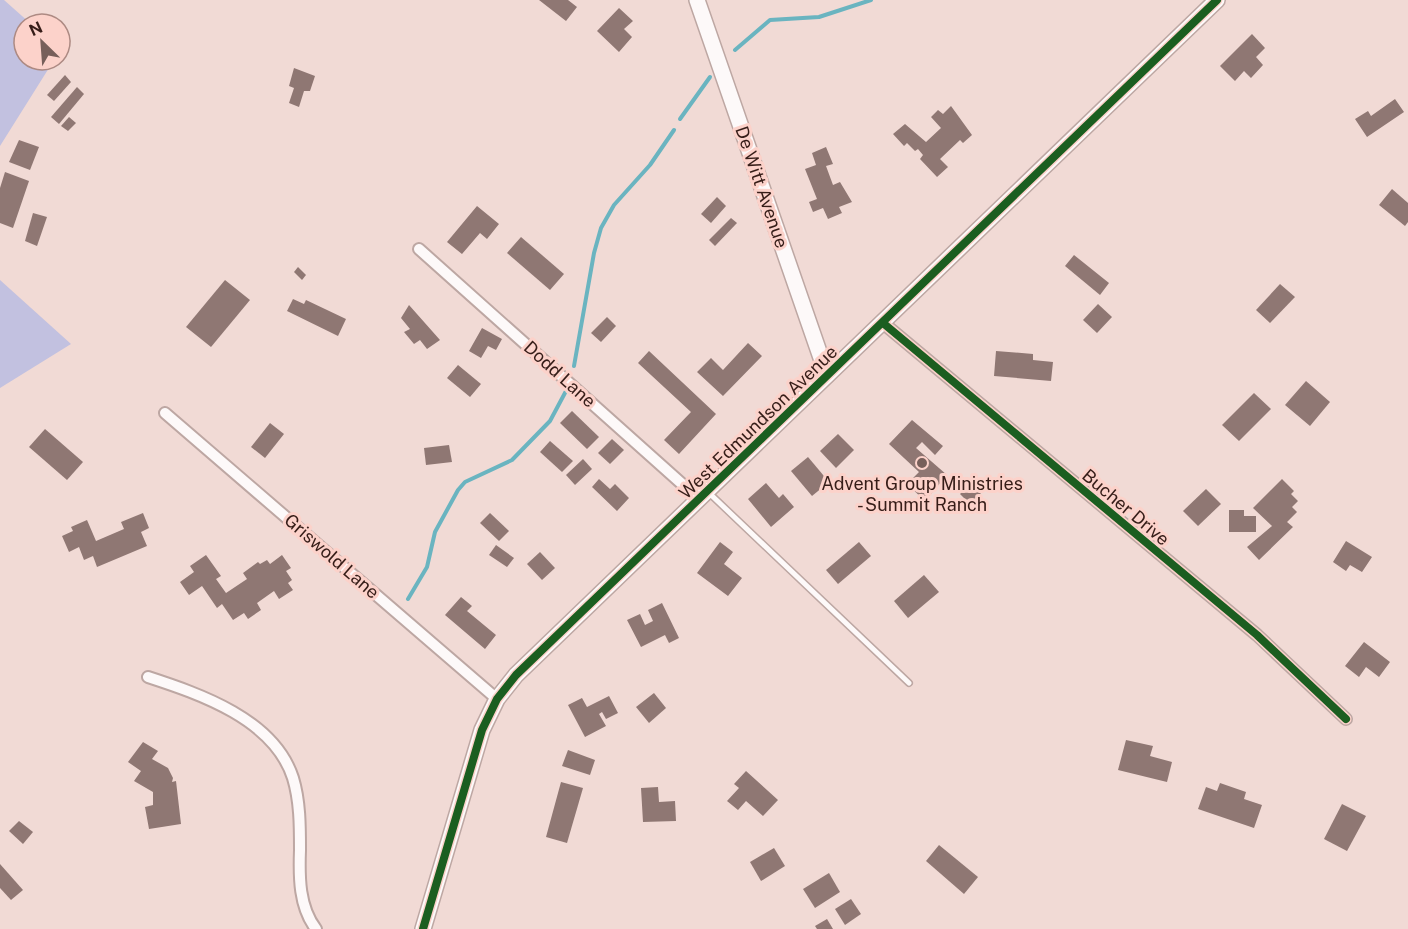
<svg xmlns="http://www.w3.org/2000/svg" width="1408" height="929" font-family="'Public Sans',sans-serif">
	<rect width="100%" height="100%" fill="#f1dad5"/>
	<g fill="#c2c1e0">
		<polygon points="0,0 4,0 31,24 24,24 24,60 54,60 0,146"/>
		<polygon points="0,280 71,344 0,388"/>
	</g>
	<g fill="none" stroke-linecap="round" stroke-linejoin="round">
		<g stroke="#6ab4c0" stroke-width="4">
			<polyline points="735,50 770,20 819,17 871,0"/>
			<polyline points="680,119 710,77"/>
			<polyline points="574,366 594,253 601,228 614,205 650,165 674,130"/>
			<polyline points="408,599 427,567 435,532 458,490 465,482 512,460 550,421 566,391"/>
		</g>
	</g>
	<g fill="#8f7773">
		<polygon points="539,0 568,0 577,7 566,21"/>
		<polygon points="619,8 633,21 624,29 632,37 619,52 597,31"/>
		<polygon points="1252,34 1265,48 1256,57 1263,65 1251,78 1244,71 1235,81 1220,66"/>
		<polygon points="294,68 315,76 310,91 304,91 299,107 289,103 294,88 289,86"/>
		<polygon points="65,75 71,82 54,101 47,95"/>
		<polygon points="77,87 84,94 59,124 51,117"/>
		<polygon points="1395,99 1404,112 1367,137 1355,119 1368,111 1371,116"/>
		<polygon points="951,106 972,135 963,143 960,140 940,159 948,167 937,177 920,159 923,155 918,149 915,151 907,143 904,146 893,134 905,124 926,142 941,128 931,117 938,110 943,114"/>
		<polygon points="69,117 76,123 68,131 61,126"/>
		<polygon points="19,140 39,147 30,170 9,162"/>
		<polygon points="826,147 833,164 826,166 833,185 840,182 852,202 839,207 842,213 828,219 823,208 813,212 809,202 817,199 805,169 816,165 812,153"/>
		<polygon points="5,172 29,181 13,228 0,223 0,188"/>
		<polygon points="1392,189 1408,203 1408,222 1405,226 1379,205"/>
		<polygon points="717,197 726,206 711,223 701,214"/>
		<polygon points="477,206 499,224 487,239 480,233 462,254 447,242"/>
		<polygon points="33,213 47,217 37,246 25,241"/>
		<polygon points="731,218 737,223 715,246 709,240"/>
		<polygon points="521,237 564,274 550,290 507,253"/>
		<polygon points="1074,255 1109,283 1100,295 1065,266"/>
		<polygon points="298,267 306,275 302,280 294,272"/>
		<polygon points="225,280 250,300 211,347 186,327"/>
		<polygon points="1280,284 1295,297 1270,323 1256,310"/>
		<polygon points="293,299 304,304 306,300 346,319 338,336 287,311"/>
		<polygon points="1098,304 1112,317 1097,333 1083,320"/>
		<polygon points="409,305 440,340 427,349 420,340 414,344 404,332 410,329 401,318"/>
		<polygon points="607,317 616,326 601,342 591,333"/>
		<polygon points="482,328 502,339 496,350 488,346 481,358 469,351"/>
		<polygon points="748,343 762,356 723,396 697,372 711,358 723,370"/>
		<polygon points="649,351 716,414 679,454 664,440 691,412 638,363"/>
		<polygon points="996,351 1033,354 1033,360 1053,362 1051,381 994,376"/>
		<polygon points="458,365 481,384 470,397 447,378"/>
		<polygon points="1306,381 1330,402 1310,426 1285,405"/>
		<polygon points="1254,393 1271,409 1239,441 1222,425"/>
		<polygon points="572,411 599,437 587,449 560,423"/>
		<polygon points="912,420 943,446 935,455 922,442 916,448 947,475 925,501 907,484 919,472 889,444"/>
		<polygon points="270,423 284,434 265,458 251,447"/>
		<polygon points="45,429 83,462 67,480 29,447"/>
		<polygon points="838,434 854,450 836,468 820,451"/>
		<polygon points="612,439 624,450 610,464 598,453"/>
		<polygon points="550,441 573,461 562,472 540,452"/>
		<polygon points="449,445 452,462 426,465 424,448"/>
		<polygon points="808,457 829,482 812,496 791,471"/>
		<polygon points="583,459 592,469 575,485 566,475"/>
		<polygon points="599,479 610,489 615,484 629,498 617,511 592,487"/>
		<polygon points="976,479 986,488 970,504 960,494"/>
		<polygon points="1282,479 1294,491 1291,494 1298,501 1292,507 1297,512 1287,522 1293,527 1259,560 1247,547 1272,526 1253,508"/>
		<polygon points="766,483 779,498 783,494 794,507 771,527 748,499"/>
		<polygon points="1206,489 1221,504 1198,526 1183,511"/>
		<polygon points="1229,510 1244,510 1244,516 1256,516 1256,532 1229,532"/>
		<polygon points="143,513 149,528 141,532 147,546 97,567 93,556 84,560 79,547 69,552 62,536 73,531 71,527 87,520 96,541 124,529 121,522"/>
		<polygon points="490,513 509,531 499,541 480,523"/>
		<polygon points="1346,541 1372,557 1362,572 1350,565 1346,571 1333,562"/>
		<polygon points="720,542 733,552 724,564 742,578 728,596 697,573"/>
		<polygon points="859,542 871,556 838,584 826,570"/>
		<polygon points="496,545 514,558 507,567 489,555"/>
		<polygon points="540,552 555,568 542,580 527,564"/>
		<polygon points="206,555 221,576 216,579 226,593 247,579 243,573 258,562 260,564 267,560 270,564 282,555 291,568 286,571 292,580 288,583 293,590 279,599 274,591 257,603 261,610 248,619 244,613 233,620 222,604 217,608 202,586 189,595 180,582 194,572 190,566"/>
		<polygon points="924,575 939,592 908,618 894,601"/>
		<polygon points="461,597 472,606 467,611 496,635 485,649 445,615"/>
		<polygon points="662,603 679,638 669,643 665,635 641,647 627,620 640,614 645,625 653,621 648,610"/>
		<polygon points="1364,642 1390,662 1379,677 1366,667 1359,677 1345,666"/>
		<polygon points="654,693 666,708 649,723 636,707"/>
		<polygon points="609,696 618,713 606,719 602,712 599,714 606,726 585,737 568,705 582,698 587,707"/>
		<polygon points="1126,740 1153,746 1150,756 1172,762 1167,782 1118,770"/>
		<polygon points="143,742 158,751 152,759 168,768 173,778 172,782 176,781 181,824 149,829 145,807 153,805 153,792 134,781 141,771 128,762"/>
		<polygon points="568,750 595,760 590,775 562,766"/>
		<polygon points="746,771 778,800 763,816 746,801 738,810 727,801 739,788 734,784"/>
		<polygon points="561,782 583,788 567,843 546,837"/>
		<polygon points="1220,783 1246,792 1244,799 1262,805 1254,828 1198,809 1206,787 1217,791"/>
		<polygon points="658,787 659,802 675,801 676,821 643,822 641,788"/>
		<polygon points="1342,804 1366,816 1347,851 1324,839"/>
		<polygon points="19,821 33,832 23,844 9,831"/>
		<polygon points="939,845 978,877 964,894 926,861"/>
		<polygon points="774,848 785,866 761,881 750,862"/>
		<polygon points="0,864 23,890 11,900 0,888"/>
		<polygon points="829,873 840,892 815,908 803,889"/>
		<polygon points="851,899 861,914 845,925 835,909"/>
		<polygon points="827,919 833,929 817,929 815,926"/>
	</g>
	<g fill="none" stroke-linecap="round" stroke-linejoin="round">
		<defs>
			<polyline id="lane" points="708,492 909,683"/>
			<g id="street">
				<polyline points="419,249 700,500"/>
				<polyline points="883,323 1257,635 1346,719"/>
				<polyline points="165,413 497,699"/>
				<path d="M148,677C200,694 274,719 293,778C300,801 300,826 300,850C299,877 299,907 316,929"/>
			</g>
			<g id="secondary">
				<polyline points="697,0 827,375"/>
				<polyline points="423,929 482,730 497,699 516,675 1217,0"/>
			</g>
		</defs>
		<use href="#lane" stroke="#bda7a3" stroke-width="8"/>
		<use href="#street" stroke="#bda7a3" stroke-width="14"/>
		<use href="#secondary" stroke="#bda7a3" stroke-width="18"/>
		<use href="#lane" stroke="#fdf9f9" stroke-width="5"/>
		<use href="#street" stroke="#fdf9f9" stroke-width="10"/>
		<use href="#secondary" stroke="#fdf9f9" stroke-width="15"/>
		<defs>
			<g id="cycleway">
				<polyline points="883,323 1257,635 1346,719"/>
				<polyline points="423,929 482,730 497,699 516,675 1217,0"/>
			</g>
		</defs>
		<use href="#cycleway" stroke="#fcd2ca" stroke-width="11"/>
		<use href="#cycleway" stroke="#1b5e20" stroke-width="8"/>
	</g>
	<circle fill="#775f5a" stroke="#fcd2ca" stroke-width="2" cx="922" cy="463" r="6"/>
	<g text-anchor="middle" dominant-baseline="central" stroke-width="6" stroke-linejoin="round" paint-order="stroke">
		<g font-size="18" fill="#361d18" stroke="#fcd2ca">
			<text transform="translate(762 187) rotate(71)">De Witt Avenue</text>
			<text transform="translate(560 374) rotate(42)">Dodd Lane</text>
			<text transform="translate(758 422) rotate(-44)">West Edmundson Avenue</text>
			<text transform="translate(1126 507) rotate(40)">Bucher Drive</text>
			<text transform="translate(332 556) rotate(41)">Griswold Lane</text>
		</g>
		<g font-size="18" fill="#361d18" stroke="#fcd2ca">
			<text x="922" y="483">Advent Group Ministries<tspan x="922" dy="21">- Summit Ranch</tspan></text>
		</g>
	</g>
	<g transform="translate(42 42) rotate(335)"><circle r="28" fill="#fcd2ca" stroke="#ad8a83" stroke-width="1.5"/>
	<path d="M0-4.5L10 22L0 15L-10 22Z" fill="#775f5a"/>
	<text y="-9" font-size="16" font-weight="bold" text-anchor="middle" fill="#361d18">N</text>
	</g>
</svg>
